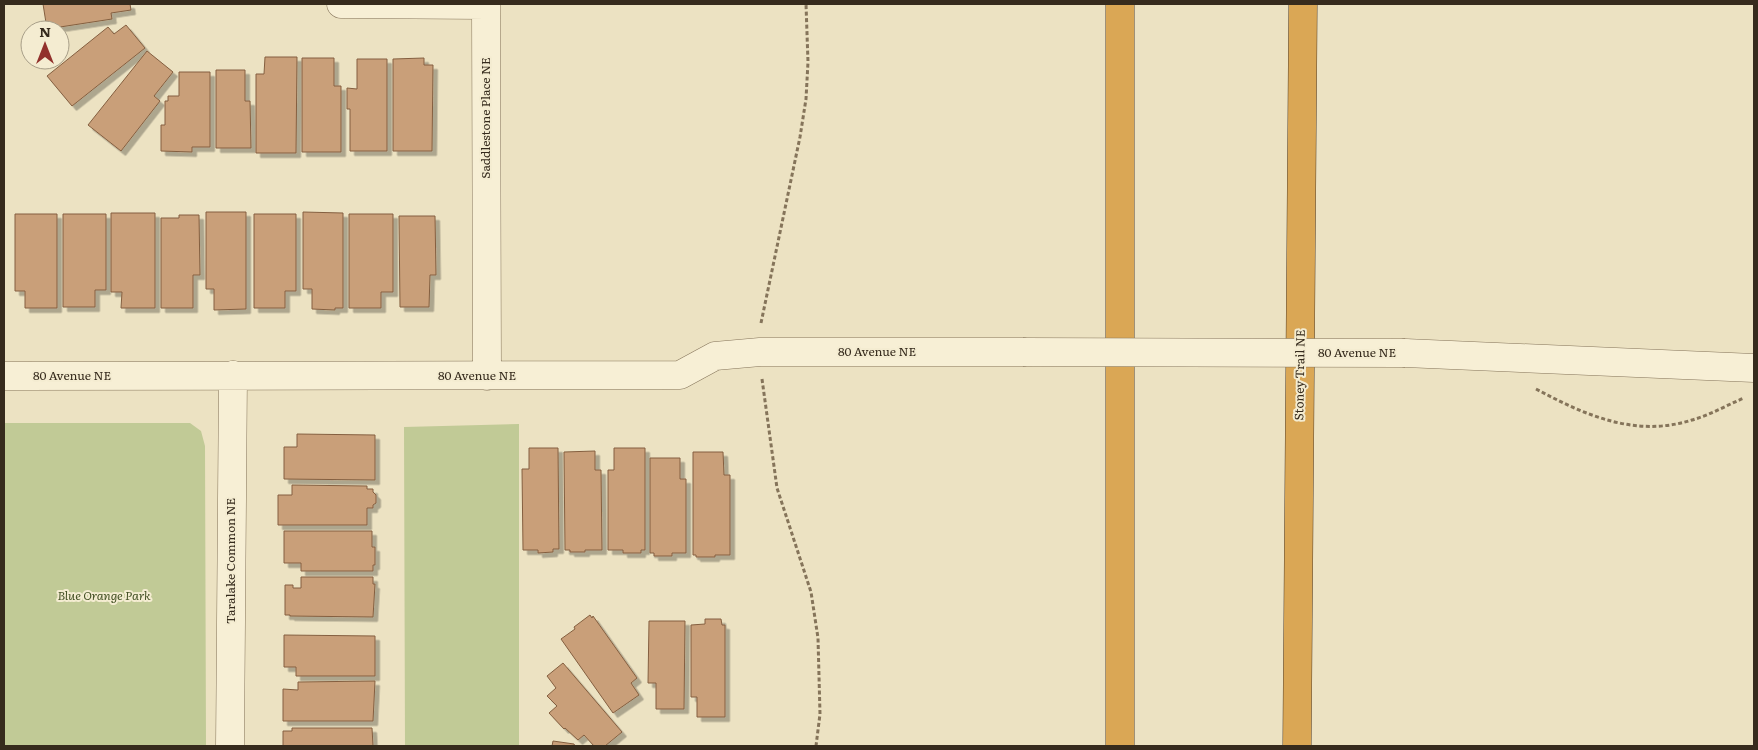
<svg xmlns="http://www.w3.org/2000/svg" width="1758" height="750" viewBox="0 0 1758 750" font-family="Literata,serif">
<defs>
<filter id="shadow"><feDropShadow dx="4.5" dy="4.5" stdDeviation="0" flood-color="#0004"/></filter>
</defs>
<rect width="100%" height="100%" fill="#ece2c2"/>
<path fill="#c1ca96" d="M 4,423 L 190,423 L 201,431 L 205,446 L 206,746 L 4,746 Z
M 519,424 L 519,746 L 405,746 L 404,427 Z"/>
<path fill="#c99f79" stroke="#845f40" filter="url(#shadow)" d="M 43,4 L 130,4 L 131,10 L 111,13 L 112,19 L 47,29 Z
M 126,25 L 145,48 L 72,106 L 47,76 L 108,27 L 114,34 Z
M 147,51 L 173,72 L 154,96 L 160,101 L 121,151 L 88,125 Z
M 265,57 L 297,57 L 296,153 L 256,153 L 256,74 L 264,74 Z
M 302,58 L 334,58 L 334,86 L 341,86 L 341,152 L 302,152 Z
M 424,58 L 424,65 L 433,65 L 432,151 L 393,151 L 393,59 Z
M 357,59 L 387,59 L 387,151 L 350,151 L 350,109 L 347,109 L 347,88 L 357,89 Z
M 216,70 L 245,70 L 245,101 L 250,101 L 251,148 L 216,148 Z
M 179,72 L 210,72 L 210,147 L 192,147 L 192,152 L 161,151 L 161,125 L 165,125 L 165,101 L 168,101 L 168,96 L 179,96 Z
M 206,212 L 246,212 L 246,309 L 214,310 L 214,289 L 206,289 Z
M 303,212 L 343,213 L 343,308 L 335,308 L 335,310 L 312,309 L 312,289 L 303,289 Z
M 111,213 L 155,213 L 155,308 L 121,308 L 122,292 L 111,292 Z
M 15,214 L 57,214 L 57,308 L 25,308 L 25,291 L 15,291 Z
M 63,214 L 106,214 L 106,290 L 95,290 L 95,307 L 63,307 Z
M 254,214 L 296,214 L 296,291 L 285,291 L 285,308 L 254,308 Z
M 349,214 L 393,214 L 393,292 L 381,292 L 381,308 L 349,308 Z
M 179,215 L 199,215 L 200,275 L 193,275 L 193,308 L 161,308 L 161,218 L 179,218 Z
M 399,216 L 435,216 L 436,275 L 430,275 L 429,307 L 400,307 Z
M 297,434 L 375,435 L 375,480 L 284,479 L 284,447 L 297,447 Z
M 529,448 L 558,448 L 559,549 L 553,549 L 553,552 L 538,553 L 538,550 L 523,550 L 522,469 L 529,469 Z
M 614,448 L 645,448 L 645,550 L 641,550 L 641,553 L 623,553 L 623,550 L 608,550 L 608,470 L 614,470 Z
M 595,451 L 595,470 L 601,470 L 602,550 L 585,550 L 585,552 L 570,552 L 570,550 L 565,550 L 564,452 Z
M 693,452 L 723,452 L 724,475 L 730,475 L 730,555 L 715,555 L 715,557 L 696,557 L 696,555 L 693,555 Z
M 650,458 L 680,458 L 680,479 L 686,479 L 686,553 L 672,553 L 672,556 L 654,556 L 654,553 L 650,553 Z
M 292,485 L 367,486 L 367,489 L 373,489 L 373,492 L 376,495 L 376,503 L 373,505 L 373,508 L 367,508 L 367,525 L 278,525 L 278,495 L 292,495 Z
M 284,531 L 372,531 L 372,547 L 375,547 L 375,565 L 373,565 L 373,571 L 301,571 L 301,563 L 284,563 Z
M 301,577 L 373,577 L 373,584 L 375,584 L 373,617 L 290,616 L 290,615 L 285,615 L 285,585 L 293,585 L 293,588 L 301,588 Z
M 590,615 L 592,618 L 593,616 L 637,678 L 631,683 L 639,695 L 613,713 L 561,639 L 575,629 L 574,627 Z
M 705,619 L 721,619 L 722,625 L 725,625 L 725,717 L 697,717 L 697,697 L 691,697 L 691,625 L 705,624 Z
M 649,621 L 685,621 L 684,709 L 656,709 L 656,683 L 648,683 Z
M 284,635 L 375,636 L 375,676 L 296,676 L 296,667 L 284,667 Z
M 563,663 L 622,732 L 605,746 L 594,746 L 584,735 L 578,740 L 565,728 L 564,729 L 549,713 L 557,706 L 547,696 L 556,688 L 547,676 Z
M 375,681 L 373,721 L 283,721 L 283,689 L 298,690 L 298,682 Z
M 292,728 L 372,728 L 373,746 L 283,746 L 283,731 L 292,731 Z
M 553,741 L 574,744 L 575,746 L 552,746 Z"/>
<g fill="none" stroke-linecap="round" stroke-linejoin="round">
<defs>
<path id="minor" d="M 341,4 L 486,5 L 487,376
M 1405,353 L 1754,368
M 4,376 L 680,375 L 715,356 L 760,352 L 1023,352
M 230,746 L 233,375"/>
<path id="highway" d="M 1120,4 L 1120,746
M 1297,746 L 1303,4"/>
</defs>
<use href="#minor" stroke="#85745a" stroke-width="29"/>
<use href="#highway" stroke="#53412e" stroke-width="29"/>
<path stroke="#85745a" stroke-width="3" stroke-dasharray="4 2.5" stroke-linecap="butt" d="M 761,323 L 800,137 L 806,99 L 808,62 L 806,4
M 762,379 L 777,488 L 811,592 L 818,638 L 820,714 L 816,746
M 1536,389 C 1585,415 1635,438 1692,420 C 1710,415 1727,405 1744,398"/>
<use href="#minor" stroke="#f7efd5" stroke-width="28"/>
<use href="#highway" stroke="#daa755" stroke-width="28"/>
<defs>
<path id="minor-bridge" d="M 1023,352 L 1405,353"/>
</defs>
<use href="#minor-bridge" stroke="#85745a" stroke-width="29" stroke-linecap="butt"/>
<use href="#minor-bridge" stroke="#f7efd5" stroke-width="28"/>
</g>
<g text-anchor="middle" stroke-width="4" stroke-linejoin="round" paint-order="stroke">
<g font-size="12" fill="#362b1d" stroke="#f4ecd1">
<text transform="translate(486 118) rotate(-90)" y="4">Saddlestone Place NE</text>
<text x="877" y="356">80 Avenue NE</text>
<text x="1357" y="357">80 Avenue NE</text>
<text transform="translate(1300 375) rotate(-89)" y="4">Stoney Trail NE</text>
<text x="72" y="380">80 Avenue NE</text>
<text x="477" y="380">80 Avenue NE</text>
<text transform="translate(231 561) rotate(-90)" y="4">Taralake Common NE</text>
</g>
<g font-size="12" font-style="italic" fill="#445125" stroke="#f4ecd1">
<text x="104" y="600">Blue Orange Park</text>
</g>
</g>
<rect width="1758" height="750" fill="none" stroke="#362b1d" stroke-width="10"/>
<g transform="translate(45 45)"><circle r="24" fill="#f4ecd1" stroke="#a89f89"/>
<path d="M0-4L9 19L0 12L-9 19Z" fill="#92312c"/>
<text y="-8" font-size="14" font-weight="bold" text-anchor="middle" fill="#362b1d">N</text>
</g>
</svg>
